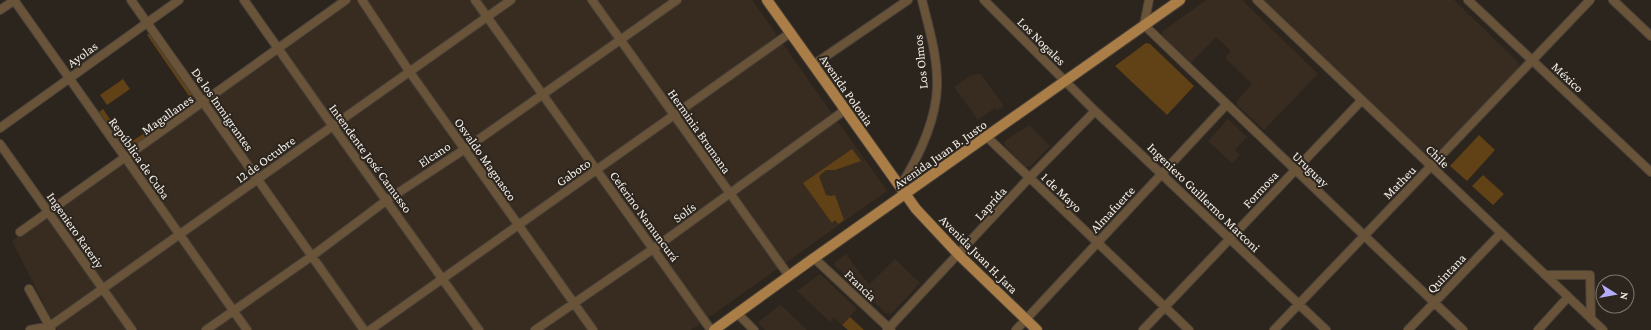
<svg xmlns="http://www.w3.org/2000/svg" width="1651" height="330" viewBox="0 0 1651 330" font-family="'Crimson Pro',serif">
<rect width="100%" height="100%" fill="#2c251e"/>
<path fill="#382c20" d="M 351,0 L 752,0 L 887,191 L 691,330 L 57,330 L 12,241 Z
M 1206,0 L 1242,0 L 1318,74 L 1264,130 L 1237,105 L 1237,101 L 1252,84 L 1225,58 L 1231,51 L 1216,37 L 1191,63 L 1162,35 L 1163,31 Z
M 1264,0 L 1454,0 L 1518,62 L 1520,67 L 1433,156 L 1428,157 Z
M 976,74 L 981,74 L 1004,106 L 997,111 L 995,108 L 978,120 L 954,87 L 970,76 Z
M 1228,119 L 1247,137 L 1235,150 L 1240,155 L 1232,163 L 1208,141 Z
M 1029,125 L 1050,146 L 1031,166 L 1026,167 L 1005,146 L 1005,141 Z
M 846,254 L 869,285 L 895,259 L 920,283 L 891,314 L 886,313 L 835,266 L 835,262 Z
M 820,274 L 857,309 L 842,325 L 834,317 L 830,322 L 797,291 Z
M 780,305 L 782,306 L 807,330 L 765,330 L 758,323 L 758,322 Z"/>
<path fill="#614116" d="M 150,33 L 195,96 L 191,99 L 147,35 Z
M 1146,43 L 1150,44 L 1194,86 L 1167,115 L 1115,66 Z
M 123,79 L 130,89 L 107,105 L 100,95 Z
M 191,101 L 193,105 L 173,119 L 169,116 Z
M 103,109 L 126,143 L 123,146 L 99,112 Z
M 149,130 L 149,135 L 131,148 L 128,144 Z
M 1479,135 L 1495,150 L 1467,181 L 1450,166 Z
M 852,149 L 861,161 L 835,170 L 826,170 L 819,176 L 826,195 L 831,196 L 835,195 L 844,220 L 838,224 L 835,220 L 832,223 L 803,183 Z
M 1483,175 L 1504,194 L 1493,205 L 1472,186 Z
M 850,317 L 864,330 L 848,330 L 842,325 Z"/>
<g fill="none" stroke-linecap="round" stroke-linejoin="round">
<defs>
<path id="minor" d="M 14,0 L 247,330
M 131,0 L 364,330
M 244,0 L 332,125 L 479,330
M 362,0 L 409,71 L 593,330
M 475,0 L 711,330
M 592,0 L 789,276
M 984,0 L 1095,111 L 1326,330
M 1149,0 L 1144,25 L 1463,330
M 1257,0 L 1603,330
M 1468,0 L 1651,172
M 1613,0 L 1651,36
M 0,10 L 15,0
M 813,65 L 908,0
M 0,128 L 179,0
M 987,137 L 1189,330
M 0,144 L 132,330
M 900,187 C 918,158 936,122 937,87 C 938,58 929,28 922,0
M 20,232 L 346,0
M 814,258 L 891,330
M 1545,275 L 1590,275 L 1591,319
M 29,289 L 51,329
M 737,313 L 754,330
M 30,330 L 50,326 L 511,0
M 206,330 L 312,256 L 387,200 L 465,149 L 677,0
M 370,330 L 790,33
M 535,330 L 653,249 L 845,110
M 887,330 L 1029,178 L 1095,111
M 1016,330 L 1226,105
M 1143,330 L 1362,100
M 1274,330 L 1590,0
M 1408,330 L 1501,233
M 1538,330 L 1568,297"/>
<path id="major" d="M 767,0 L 916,209 L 959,255 L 1037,330
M 714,330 L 814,258 L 1180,0"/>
</defs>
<use href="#minor" stroke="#48413a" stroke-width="10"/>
<use href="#major" stroke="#48413a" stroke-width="12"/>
<use href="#minor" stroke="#695339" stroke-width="8"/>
<use href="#major" stroke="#ac7e47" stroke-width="10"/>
</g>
<g text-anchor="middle" stroke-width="4" stroke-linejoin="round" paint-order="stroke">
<g font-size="13" fill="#f2eee8" stroke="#2c251e">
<text transform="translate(1042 41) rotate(45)" y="5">Los Nogales</text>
<text transform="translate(82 54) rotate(-36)" y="5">Ayolas</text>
<text transform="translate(920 62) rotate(-96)" y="5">Los Olmos</text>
<text transform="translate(1568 77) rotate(43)" y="5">México</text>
<text transform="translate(847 90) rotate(55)" y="5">Avenida Polonia</text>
<text transform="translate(223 109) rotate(55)" y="5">De los Inmigrantes</text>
<text transform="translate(167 114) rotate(-35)" y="5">Magallanes</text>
<text transform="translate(700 131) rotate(55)" y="5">Herminia Brumana</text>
<text transform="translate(434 154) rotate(-33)" y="5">Elcano</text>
<text transform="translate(940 154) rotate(-35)" y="5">Avenida Juan B. Justo</text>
<text transform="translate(1438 156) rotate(44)" y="5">Chile</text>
<text transform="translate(140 158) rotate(55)" y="5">República de Cuba</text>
<text transform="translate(371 158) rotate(54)" y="5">Intendente José Camusso</text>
<text transform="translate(265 159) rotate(-36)" y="5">12 de Octubre</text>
<text transform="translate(486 159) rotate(55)" y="5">Osvaldo Magnasco</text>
<text transform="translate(1311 169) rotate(44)" y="5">Uruguay</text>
<text transform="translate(573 172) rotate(-35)" y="5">Gaboto</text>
<text transform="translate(1399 182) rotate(-46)" y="5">Matheu</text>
<text transform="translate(1260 189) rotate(-47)" y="5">Formosa</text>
<text transform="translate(1062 192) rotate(44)" y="5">1 de Mayo</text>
<text transform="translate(1204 197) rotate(44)" y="5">Ingeniero Guillermo Marconi</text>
<text transform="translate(990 203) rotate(-48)" y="5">Laprida</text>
<text transform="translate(1112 209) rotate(-47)" y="5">Almafuerte</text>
<text transform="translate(684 212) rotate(-36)" y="5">Solís</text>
<text transform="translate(645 216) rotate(54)" y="5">Ceferino Namuncurá</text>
<text transform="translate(76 230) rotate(55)" y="5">Ingeniero Rateriy</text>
<text transform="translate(979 254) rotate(45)" y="5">Avenida Juan H. Jara</text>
<text transform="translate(1446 273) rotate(-46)" y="5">Quintana</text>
<text transform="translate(861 285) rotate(44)" y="5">Francia</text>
</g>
</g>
<g transform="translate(1615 294) rotate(101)"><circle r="19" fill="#2c251e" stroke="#7b756f"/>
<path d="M0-3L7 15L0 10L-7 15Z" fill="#b3adf9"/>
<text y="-6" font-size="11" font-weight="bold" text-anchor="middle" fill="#f2eee8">N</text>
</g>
</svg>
